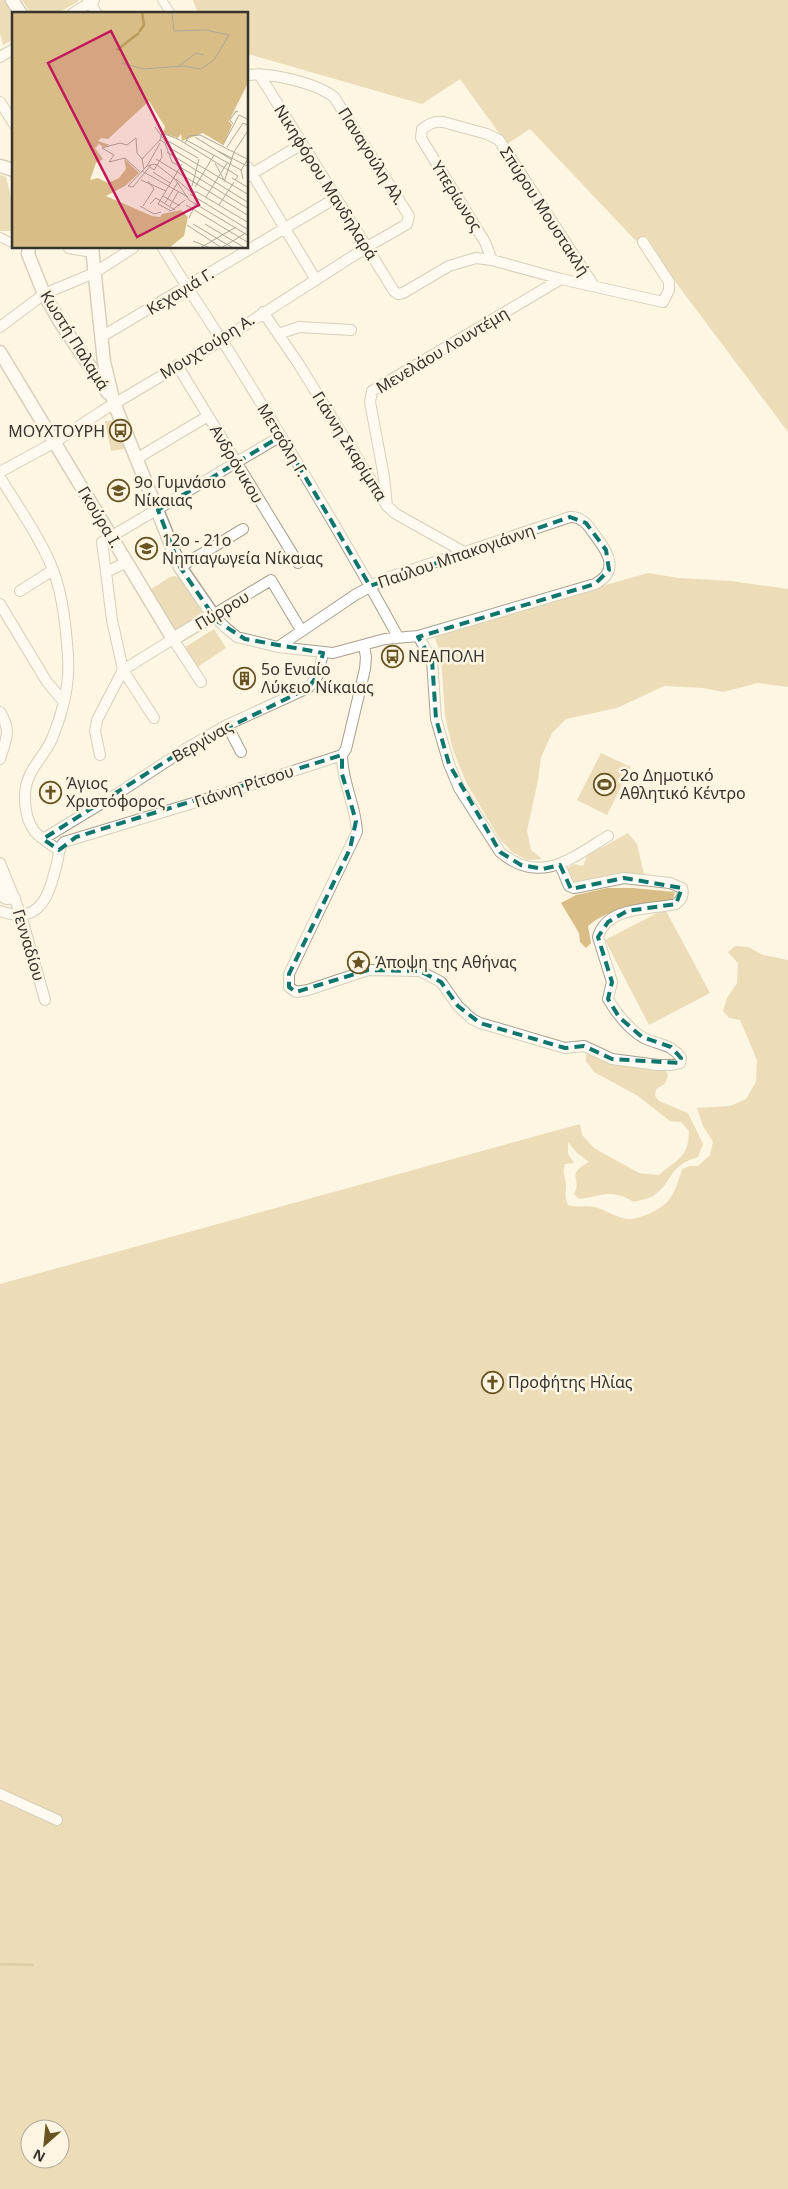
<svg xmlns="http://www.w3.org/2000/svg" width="788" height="2189" viewBox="0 0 788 2189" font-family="'Noto Sans',sans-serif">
<rect width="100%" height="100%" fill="#fdf5e2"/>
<path fill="#d8be86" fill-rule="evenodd" d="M 0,0 L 5,0 L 14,14 L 14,39 L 3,45 L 0,33 Z
M 22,0 L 78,0 L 79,1 L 56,14 L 31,14 Z
M 193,0 L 788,0 L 788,432 L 677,284 L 647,237 L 637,242 L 530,129 L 507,144 L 460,79 L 422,104 L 248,54 L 248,14 L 198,14 Z
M 0,175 L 6,177 L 14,209 L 14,231 L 0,231 Z
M 105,421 L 114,421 L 125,449 L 111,451 Z
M 648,573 L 679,578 L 731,581 L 788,589 L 788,687 L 758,683 L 723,692 L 703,688 L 664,686 L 617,708 L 566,719 L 552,733 L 541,757 L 538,780 L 527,831 L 531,850 L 542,859 L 527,860 L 512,852 L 499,838 L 466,782 L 453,750 L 445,716 L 441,656 L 435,638 L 438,633 Z
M 175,576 L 180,578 L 206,619 L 175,635 L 148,591 L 170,577 Z
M 214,629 L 226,648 L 196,668 L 184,648 Z
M 601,753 L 631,767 L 607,815 L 577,800 Z
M 628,833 L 637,844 L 644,874 L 619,876 L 574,886 L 566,869 L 574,864 L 583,866 L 587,856 Z
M 607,888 L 633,888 L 675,892 L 673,899 C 643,907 612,905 588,926 L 591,943 L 586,948 L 580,942 L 579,933 L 561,903 L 576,895 Z
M 665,909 L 710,993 L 649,1025 L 605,940 Z
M 735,946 L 748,947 L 763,955 L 788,960 L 788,2189 L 0,2189 L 0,1284 L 580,1124 L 582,1135 L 594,1148 L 639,1173 L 659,1175 C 678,1158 688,1159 689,1131 L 681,1122 L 670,1121 L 638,1096 L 594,1072 L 586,1061 L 586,1055 L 589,1053 L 663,1065 L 668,1075 L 665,1084 L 656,1089 L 655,1096 L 659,1101 L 688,1113 L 703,1144 L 698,1157 C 667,1166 674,1182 653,1196 C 648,1199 639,1200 634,1202 C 610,1188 603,1196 579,1199 L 574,1194 C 583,1177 564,1176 589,1162 L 577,1153 L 568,1142 L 568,1154 L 574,1163 L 565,1164 C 562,1173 565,1175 566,1184 C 566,1193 564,1196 568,1205 C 577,1208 585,1205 594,1207 C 606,1210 615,1217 627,1219 C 638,1220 661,1210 668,1201 C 675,1193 679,1179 682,1169 L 690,1166 L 698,1166 L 710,1155 L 713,1142 L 703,1126 L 697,1108 L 730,1106 L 746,1099 L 756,1082 L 757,1060 L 740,1020 L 729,1018 L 723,1011 L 727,998 L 737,983 L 738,963 L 728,952 ZM 30,2129 L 60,2129 L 60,2159 L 30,2159 Z"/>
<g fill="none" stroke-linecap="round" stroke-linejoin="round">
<path stroke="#b99b5b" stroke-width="2.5" d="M 0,1964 L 33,1965"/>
<defs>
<path id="pedestrian" d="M 162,0 L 171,14
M 0,237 L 14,244"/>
<path id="minor" d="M 88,0 L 97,14
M 72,14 L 94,0
M 0,57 L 14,49
M 259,74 L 394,291 L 398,294 L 403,293 L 449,266 L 476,258 L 492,260 L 561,279 L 663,302 L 669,290 L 669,282 L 643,242
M 0,102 L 14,124
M 248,167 L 316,280
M 248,176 L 302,144
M 69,248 L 92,252
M 163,248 C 185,285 209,320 232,356 C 289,449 346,541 398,637
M 492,260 L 485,242 L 421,138 L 422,129 C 429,124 434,121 443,122 L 487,134 L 499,140 L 594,286
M 263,312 L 298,363 L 387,506 L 396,514 L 464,552
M 0,327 L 44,294 L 94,273 L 133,248
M 278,334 L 299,327 L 351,330
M 101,337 L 336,198
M 177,365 L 298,563
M 136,459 L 208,416
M 0,472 L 55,442 L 102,411 L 222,340 L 367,247 L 407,224 L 409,216 L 334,97 C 316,83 270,72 248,75
M 0,477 C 18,507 40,537 53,570 C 63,596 66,628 68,656 C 70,684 62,715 51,741 C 45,754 34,764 29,777 C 22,792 24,818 35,832 C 42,839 51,845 59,850
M 387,506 L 384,477 L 370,402 L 372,391 L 561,279
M 127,562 L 106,572 L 112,620 L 123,670 L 154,718
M 180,567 L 243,529
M 106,572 L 102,542 L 281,436
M 20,591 L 53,570
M 0,604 L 47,682 L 63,701
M 418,636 L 432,660 L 436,719 L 449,764 L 459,788 L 500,852 C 540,886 572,858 608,836
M 278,647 L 355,595 L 384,579 L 570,517 C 584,516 590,529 597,538 C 610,555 618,572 595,584 L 418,636 L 385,639 L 333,653 L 278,647 L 237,637 L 226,628 L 213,615 L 271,580 L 301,630
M 0,712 C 12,731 6,739 0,759
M 227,725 L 241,752
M 100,755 L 95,731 L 97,720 L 123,670 L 173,639 L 201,682
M 342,755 C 342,783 356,805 357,832 L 289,974 L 289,987 L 296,992 L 308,990 L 368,970 L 420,971 L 441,982 L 458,1006 L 472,1019 L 480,1023 L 565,1048 L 584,1046 L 612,1059 L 658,1065 L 672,1065 L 680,1063 L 681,1058 C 672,1044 658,1045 644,1038 C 628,1029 617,1014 608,999 L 612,982 L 598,937 C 607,905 652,910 676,904 C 682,899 684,895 682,888 L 670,883 L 624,878 L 574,888 L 569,886 L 560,865
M 43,839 L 117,794 L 187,748 L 227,725 L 308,688 L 318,675 L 323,653
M 0,863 L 21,915 L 45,1000
M 0,879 L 4,898 L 7,899 L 15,898
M 0,911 C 41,926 49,895 57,863 C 59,856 58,848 64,842 L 223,794 L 342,755 L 346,749 L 365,669 L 366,657 L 364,646
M 0,1794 L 57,1820"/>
<path id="tertiary" d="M 12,0 L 21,14
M 0,166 L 14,170
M 29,248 L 28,254 L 44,294 L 60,322 L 108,393
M 0,352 L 173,639 L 213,615 L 180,567 L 114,403 L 104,362 L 92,248"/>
</defs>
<use href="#pedestrian" stroke="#a8a08e" stroke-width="10"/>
<use href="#minor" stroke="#a8a08e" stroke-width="12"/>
<use href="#tertiary" stroke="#a8a08e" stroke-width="15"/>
<use href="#pedestrian" stroke="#fff" stroke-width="8"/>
<use href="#minor" stroke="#fff" stroke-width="10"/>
<use href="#tertiary" stroke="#fff" stroke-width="12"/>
</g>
<path d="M0 0H788V2189H0ZM 281,436 L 370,586 L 570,517 L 586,523 L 606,550 L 609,570 L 595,584 L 418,637 L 432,660 L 436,719 L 449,764 L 500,852 L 521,865 L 543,869 L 560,865 L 571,889 L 624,878 L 682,888 L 676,904 L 627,911 L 608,922 L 598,937 L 612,982 L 608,999 L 619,1017 L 642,1037 L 671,1047 L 681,1058 L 680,1063 L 612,1059 L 584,1046 L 565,1048 L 480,1023 L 458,1006 L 441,982 L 420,971 L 368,970 L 296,992 L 289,987 L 289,974 L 350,849 L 356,821 L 342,774 L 342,755 L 76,837 L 59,850 L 43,839 L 187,748 L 308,688 L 318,675 L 323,653 L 245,639 L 217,621 L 180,567 L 158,510 Z" fill="#fdf5e2" fill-opacity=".55" fill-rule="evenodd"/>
<path fill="none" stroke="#0f766e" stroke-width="4" stroke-dasharray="10 6" stroke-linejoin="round" d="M 281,436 L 370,586 L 570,517 L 586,523 L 606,550 L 609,570 L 595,584 L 418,637 L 432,660 L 436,719 L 449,764 L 500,852 L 521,865 L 543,869 L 560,865 L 571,889 L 624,878 L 682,888 L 676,904 L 627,911 L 608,922 L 598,937 L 612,982 L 608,999 L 619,1017 L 642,1037 L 671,1047 L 681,1058 L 680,1063 L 612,1059 L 584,1046 L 565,1048 L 480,1023 L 458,1006 L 441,982 L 420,971 L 368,970 L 296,992 L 289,987 L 289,974 L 350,849 L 356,821 L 342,774 L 342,755 L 76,837 L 59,850 L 43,839 L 187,748 L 308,688 L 318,675 L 323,653 L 245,639 L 217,621 L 180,567 L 158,510 Z"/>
<defs>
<symbol id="bus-ring" viewBox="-11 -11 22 22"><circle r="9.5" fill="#fdf5e2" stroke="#685322" stroke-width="1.5"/><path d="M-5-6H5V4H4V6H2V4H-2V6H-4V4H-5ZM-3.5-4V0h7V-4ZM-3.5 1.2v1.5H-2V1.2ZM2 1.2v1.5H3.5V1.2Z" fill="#685322"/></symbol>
<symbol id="school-ring" viewBox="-11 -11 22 22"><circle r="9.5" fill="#fdf5e2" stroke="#685322" stroke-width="1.5"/><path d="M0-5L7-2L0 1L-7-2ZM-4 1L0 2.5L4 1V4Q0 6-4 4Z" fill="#685322"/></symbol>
<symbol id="building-ring" viewBox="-11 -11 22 22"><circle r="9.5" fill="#fdf5e2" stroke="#685322" stroke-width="1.5"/><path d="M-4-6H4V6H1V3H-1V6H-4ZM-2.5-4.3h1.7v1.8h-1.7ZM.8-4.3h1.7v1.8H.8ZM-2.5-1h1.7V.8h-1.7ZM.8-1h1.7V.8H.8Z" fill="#685322"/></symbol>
<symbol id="stadium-ring" viewBox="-11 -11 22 22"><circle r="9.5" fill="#fdf5e2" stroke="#685322" stroke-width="1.5"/><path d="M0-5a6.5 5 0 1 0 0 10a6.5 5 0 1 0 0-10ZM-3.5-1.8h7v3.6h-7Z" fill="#685322"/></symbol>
<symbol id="church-ring" viewBox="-11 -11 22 22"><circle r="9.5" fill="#fdf5e2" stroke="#685322" stroke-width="1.5"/><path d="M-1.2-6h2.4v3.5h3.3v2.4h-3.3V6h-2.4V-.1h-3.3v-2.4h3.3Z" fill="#685322"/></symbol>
<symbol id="sight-ring" viewBox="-11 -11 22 22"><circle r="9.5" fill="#fdf5e2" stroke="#685322" stroke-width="1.5"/><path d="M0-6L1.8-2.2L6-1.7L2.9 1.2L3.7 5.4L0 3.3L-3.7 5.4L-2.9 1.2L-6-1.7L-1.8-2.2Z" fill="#685322"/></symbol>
</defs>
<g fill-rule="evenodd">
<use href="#bus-ring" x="108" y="418" width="25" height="25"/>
<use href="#school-ring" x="106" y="478" width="25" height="25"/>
<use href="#school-ring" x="134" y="536" width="25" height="25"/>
<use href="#bus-ring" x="380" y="644" width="25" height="25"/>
<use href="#building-ring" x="232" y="666" width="25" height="25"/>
<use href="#stadium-ring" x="592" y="772" width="25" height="25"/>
<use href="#church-ring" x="38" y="780" width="25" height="25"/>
<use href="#sight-ring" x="346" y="950" width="25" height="25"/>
<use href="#church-ring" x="480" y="1370" width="25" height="25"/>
</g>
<g text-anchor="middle" stroke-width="5" stroke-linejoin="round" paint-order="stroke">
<g font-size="16" fill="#37342d" stroke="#fdf5e2">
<text transform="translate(372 156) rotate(58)" y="6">Παναγούλη Αλ.</text>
<text transform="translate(326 182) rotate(58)" y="6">Νικηφόρου Μανδηλαρά</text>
<text transform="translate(457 196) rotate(58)" y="6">Υπερίωνος</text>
<text transform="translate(545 211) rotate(57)" y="6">Σπύρου Μουστακλή</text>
<text transform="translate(180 291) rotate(-31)" y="6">Κεχαγιά Γ.</text>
<text transform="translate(75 340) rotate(58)" y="6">Κωστή Παλαμά</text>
<text transform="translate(207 346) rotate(-32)" y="6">Μουχτούρη Α.</text>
<text transform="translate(442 350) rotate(-31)" y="6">Μενελάου Λουντέμη</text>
<text transform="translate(283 440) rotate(59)" y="6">Μετσόλη Γ.</text>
<text transform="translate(350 446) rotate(58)" y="6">Γιάννη Σκαρίμπα</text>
<text transform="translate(237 464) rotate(59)" y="6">Ανδρόνικου</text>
<text transform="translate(100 517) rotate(59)" y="6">Γκούρα Ι.</text>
<text transform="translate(456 556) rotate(-19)" y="6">Παύλου Μπακογιάννη</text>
<text transform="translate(222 610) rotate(-31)" y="6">Πύρρου</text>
<text transform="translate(202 741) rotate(-30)" y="6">Βεργίνας</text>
<text transform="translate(244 786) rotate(-18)" y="6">Γιάννη Ρίτσου</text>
<text transform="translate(29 945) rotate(73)" y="6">Γενναδίου</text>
</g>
<g font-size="16" fill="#37342d" stroke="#fdf5e2" text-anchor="start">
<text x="105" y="437" text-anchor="end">ΜΟΥΧΤΟΥΡΗ</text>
<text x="134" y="488">9ο Γυμνάσιο<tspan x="134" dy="18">Νίκαιας</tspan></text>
<text x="162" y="546">12ο - 21ο<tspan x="162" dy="18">Νηπιαγωγεία Νίκαιας</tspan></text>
<text x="408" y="662">ΝΕΑΠΟΛΗ</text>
<text x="261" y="675">5ο Ενιαίο<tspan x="261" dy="18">Λύκειο Νίκαιας</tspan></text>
<text x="620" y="781">2o Δημοτικό<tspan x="620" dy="18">Αθλητικό Κέντρο</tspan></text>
<text x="66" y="789">Άγιος<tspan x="66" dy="18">Χριστόφορος</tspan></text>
<text x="375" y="968">Άποψη της Αθήνας</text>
<text x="508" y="1388">Προφήτης Ηλίας</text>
</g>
</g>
<g transform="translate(12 12)">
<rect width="236" height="236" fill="#fdf5e2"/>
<path d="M 0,0 L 236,0 L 236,71 L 217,109 L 220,113 L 211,133 L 191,121 L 170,129 L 169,122 L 166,126 L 151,121 L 153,115 L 137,89 L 96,127 L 89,126 L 86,129 L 98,133 L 91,135 L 87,132 L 83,136 L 91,147 L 84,151 L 78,168 L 86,166 L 96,171 L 107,166 L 114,157 L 112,146 L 127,161 L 113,174 L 94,184 L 140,204 L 148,205 L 150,202 L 169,198 L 176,205 L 172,224 L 157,236 L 0,236 Z" fill="#d8be86"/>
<path fill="none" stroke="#b99b5b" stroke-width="2.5" d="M 127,20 L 132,13 L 130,0M 105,38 L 127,21"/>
<path fill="none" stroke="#aea89a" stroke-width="1" d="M 109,51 L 132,57 L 171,54 L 189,57 L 202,48 L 217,23 L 194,18 L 162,19 L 160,0M 167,54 L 184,41 L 192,43M 221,112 L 218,108 L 224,99 L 226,100M 143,115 L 158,136 L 237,183M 183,125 L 220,148M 148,128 L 153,131 L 160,150 L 237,197M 148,128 L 150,121 L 166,127 L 226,164 L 223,168M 174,128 L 229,158M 156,129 L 186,146M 173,131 L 177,124 L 188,123 L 237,148M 211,133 L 227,103 L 237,108M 215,135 L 231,111 L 237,114M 206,139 L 237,155M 155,140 L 237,191M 144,147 L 237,204M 203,151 L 212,168M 170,152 L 146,192 L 159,199 L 173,188M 139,153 L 121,175 L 116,174 L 134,155 L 135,154 L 139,153 L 142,152 L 145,153 L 163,167 L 177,188 L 237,224M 135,154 L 148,131M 138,155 L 142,158 L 150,145 L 149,137M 132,157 L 130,147 L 148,128M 130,159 L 176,185M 128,160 L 113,146 L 97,150 L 102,143 L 90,136 L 108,131 L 115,133 L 124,126 L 125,141 L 130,147M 141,160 L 158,171M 220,166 L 237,176M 164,167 L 179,180 L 185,180 L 237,211M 231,167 L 229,158 L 236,147M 129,168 L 154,179M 212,170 L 222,140 L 237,117M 180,174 L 187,147M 183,175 L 202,143M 178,182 L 237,218M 151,184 L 168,194M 194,185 L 215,151M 153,191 L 166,170M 138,192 L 144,186 L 163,198M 174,193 L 237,231M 207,193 L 222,170M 128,194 L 142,202 L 149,200M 131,194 L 142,177 L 136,169M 158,194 L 166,180M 177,206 L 184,191M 181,212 L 221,236M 193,212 L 233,236M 175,213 L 210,236M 181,229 L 198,236M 188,236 L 224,215M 209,236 L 234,221"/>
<path fill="#c2185b" fill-opacity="0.15" stroke="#c2185b" stroke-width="2.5" d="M 99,19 L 187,193 L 125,225 L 36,51 Z"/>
<rect width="236" height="236" fill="none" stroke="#37342d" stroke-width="2.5"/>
</g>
<g transform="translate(45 2144) rotate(207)"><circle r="24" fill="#fdf5e2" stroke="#aea89a"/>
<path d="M0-4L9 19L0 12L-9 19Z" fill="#685322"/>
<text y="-8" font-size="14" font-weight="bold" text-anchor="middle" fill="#37342d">N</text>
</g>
</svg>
